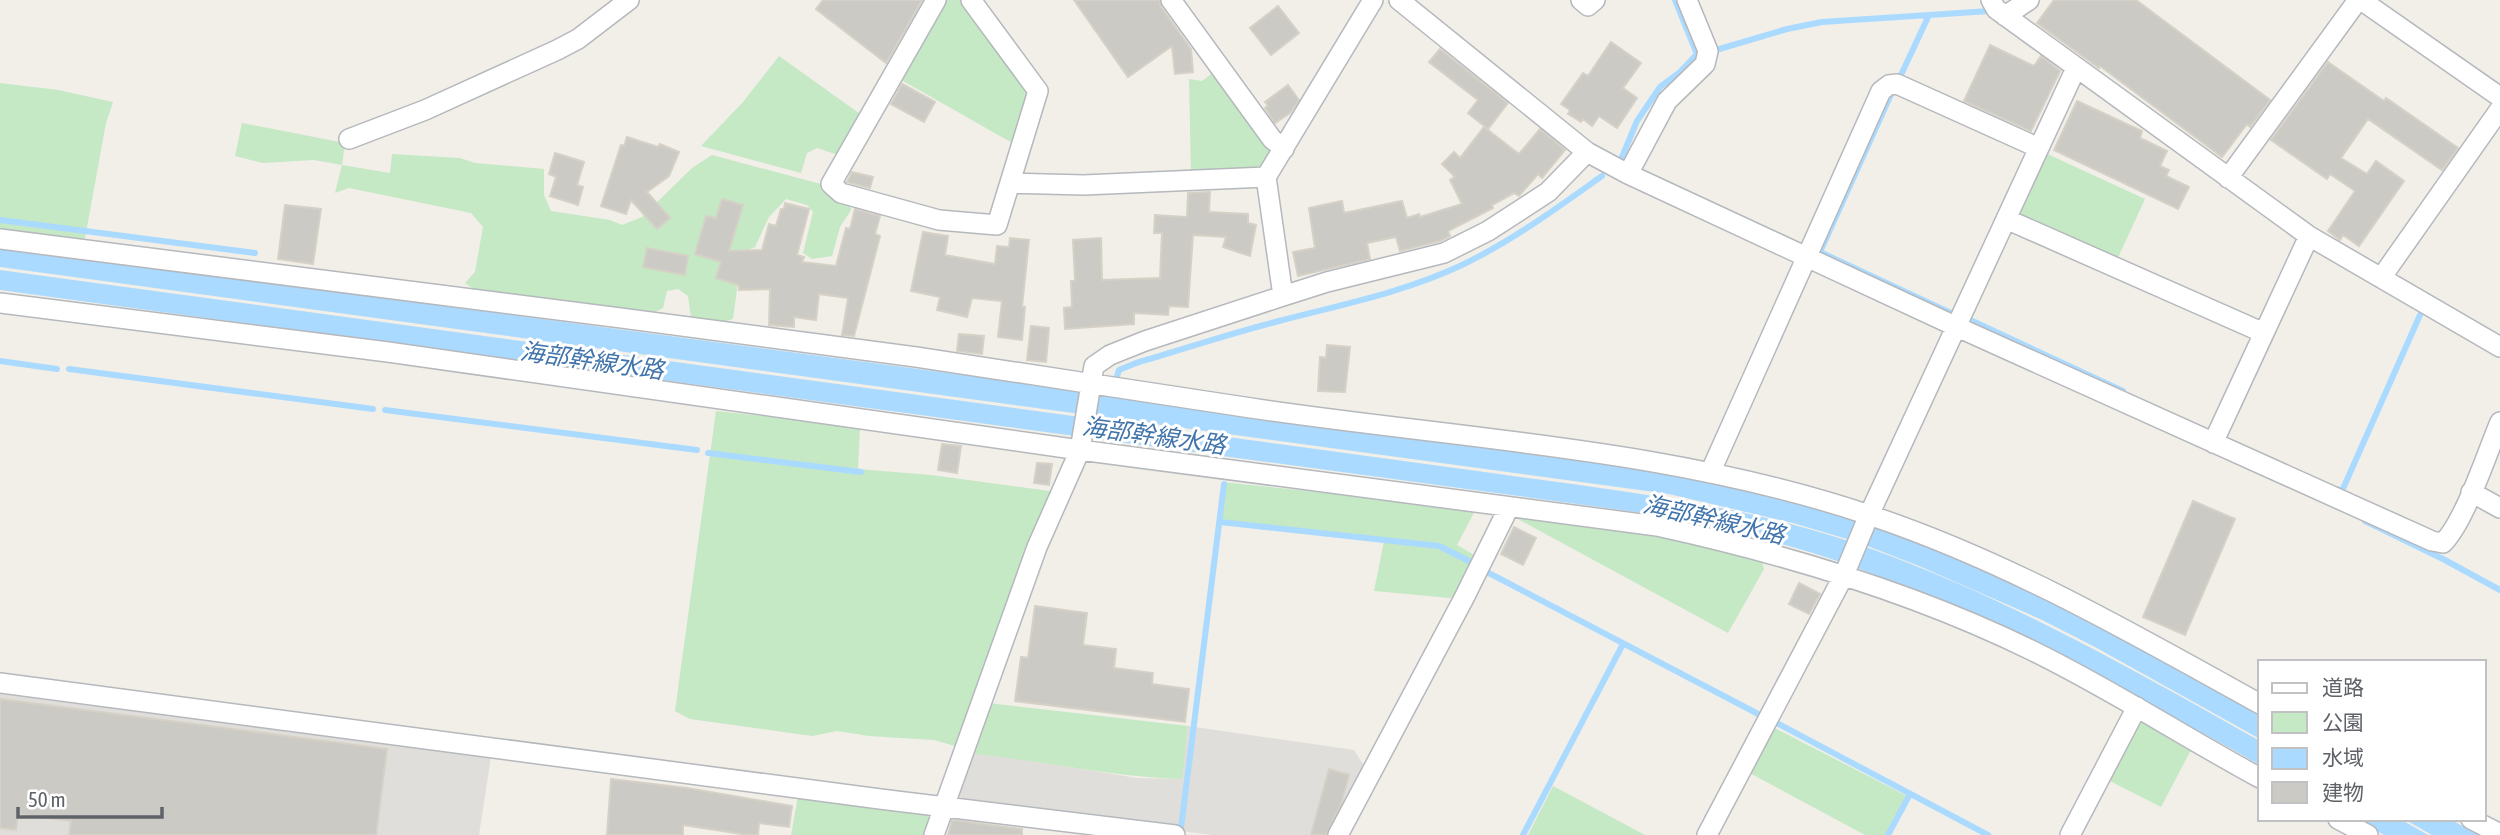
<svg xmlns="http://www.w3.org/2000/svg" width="2500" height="835" viewBox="0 0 2500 835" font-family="'Asap Condensed','Noto Sans JP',sans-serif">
<rect width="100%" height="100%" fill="#f1efe8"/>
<path fill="#e0deda" d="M 0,694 L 491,757 L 479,835 L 0,835 Z
M 1188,726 L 1354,750 L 1368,772 L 1336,835 L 1213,835 L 962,804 L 957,796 L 971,754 L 1007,757 L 1137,778 L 1181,779 Z"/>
<path fill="#c5e8c5" d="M 942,0 L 965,0 L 1030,88 L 1014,144 L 898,78 Z
M 779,56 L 863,116 L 849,150 L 835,154 L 817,148 L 807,153 L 801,173 L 701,146 L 743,102 Z
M 1214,72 L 1269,148 L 1270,160 L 1261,172 L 1191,174 L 1189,79 L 1202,81 Z
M 0,83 L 58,90 L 113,102 L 106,123 L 85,238 L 74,242 L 0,232 Z
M 242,123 L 345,143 L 342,165 L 390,173 L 392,154 L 460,158 L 475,163 L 544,169 L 544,195 L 551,211 L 610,220 L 622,225 L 642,217 L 692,168 L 712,155 L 828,186 L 850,201 L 851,210 L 840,227 L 832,256 L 812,259 L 803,253 L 813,212 L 807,205 L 786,199 L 769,217 L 755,247 L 742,252 L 733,319 L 719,323 L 691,318 L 688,296 L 678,289 L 667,291 L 663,308 L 655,312 L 503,297 L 478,292 L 465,283 L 475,272 L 483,227 L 471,213 L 349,188 L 335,193 L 342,165 L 314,160 L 263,163 L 235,156 Z
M 2043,152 L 2145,199 L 2116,262 L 2019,220 L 2016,208 Z
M 716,411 L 860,427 L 858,469 L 931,475 L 1057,492 L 971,713 L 955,746 L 934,740 L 869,736 L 837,731 L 812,736 L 690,719 L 675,711 Z
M 1222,482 L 1476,509 L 1457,545 L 1483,560 L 1461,595 L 1450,598 L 1374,591 L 1384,541 L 1218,524 Z
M 1516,518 L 1568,521 L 1667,537 L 1762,562 L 1764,569 L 1728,633 Z
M 988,703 L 1188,726 L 1182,779 C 1110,777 1042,760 971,754 Z
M 2138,719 L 2192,748 L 2161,807 L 2106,779 Z
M 1767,724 L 1907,796 L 1886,835 L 1865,835 L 1744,770 Z
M 1553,786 L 1645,835 L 1528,835 Z
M 798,796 L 934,814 L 927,835 L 791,835 Z"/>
<path fill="#aadaff" d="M 0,247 L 1333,424 L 1669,472 L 1821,506 L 1931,545 L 2104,626 L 2260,716 L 2260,739 L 2095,647 L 2040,619 L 1919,566 L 1857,542 L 1793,523 L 1669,494 L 0,267 Z
M 0,270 L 1499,474 C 1620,491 1741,504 1857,544 C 1999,593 2130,668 2260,741 L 2260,765 C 2127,690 1993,617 1849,565 C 1782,541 1712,526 1643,513 L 0,290 Z
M 2356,819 L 2400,819 L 2428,835 L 2384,835 Z
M 2404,819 L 2449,819 L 2480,835 L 2432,835 Z"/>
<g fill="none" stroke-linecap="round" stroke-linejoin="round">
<path stroke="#aadaff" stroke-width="6" d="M 1716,50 L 1787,29 L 1822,22 L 1990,11
M 1900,77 L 1929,15
M 1893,90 L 1820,252 L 1953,314
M 1622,157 L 1637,121 L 1660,87 L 1679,73 L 1697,54 L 1675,0
M 0,220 L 255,253
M 1966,318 L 2123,391
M 0,361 L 57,369
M 69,369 L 373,409
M 1117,376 L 1119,370 L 1136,363 C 1184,349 1231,333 1279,321 C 1340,305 1405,292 1462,265 C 1512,241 1557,208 1602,176
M 385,410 L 697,450
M 708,453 L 861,472
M 2337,489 L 2342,491 L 2420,315
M 2365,521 L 2443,559 L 2500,590
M 1220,522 L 1439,546 L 1475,564
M 1485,571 L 1762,716
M 1771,720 L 1988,835
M 1181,828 L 1224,484
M 1523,835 L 1623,644
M 1888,835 L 1910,794"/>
</g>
<path fill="#cccac5" stroke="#d6d1c6" stroke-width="2" d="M 823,0 L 922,0 L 886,63 L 816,9 Z
M 1074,0 L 1159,0 L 1161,7 L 1191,49 L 1193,72 L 1175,74 L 1172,46 L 1128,77 Z
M 2054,0 L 2136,0 L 2270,100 L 2250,127 L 2247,124 L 2222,157 L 2100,66 L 2099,68 L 2037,23 Z
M 1278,6 L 1299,33 L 1271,55 L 1250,28 Z
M 1611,42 L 1641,63 L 1623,88 L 1637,98 L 1617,128 L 1599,116 L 1592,126 L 1583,119 L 1581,122 L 1568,114 L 1570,110 L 1561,104 L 1583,73 L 1588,76 Z
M 1990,45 L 2034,66 L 2041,56 L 2060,71 L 2031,131 L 1964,101 Z
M 1440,49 L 1508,103 L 1488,129 L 1468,113 L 1478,100 L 1429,62 Z
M 2328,62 L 2384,101 L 2386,98 L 2458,148 L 2442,170 L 2368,119 L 2341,158 L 2367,174 L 2376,161 L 2404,181 L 2359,246 L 2343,235 L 2340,240 L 2328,231 L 2355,191 L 2330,174 L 2327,179 L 2271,140 Z
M 902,84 L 935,102 L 924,122 L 891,104 Z
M 1288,85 L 1299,100 L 1290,113 L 1275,123 L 1265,108 L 1268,106 L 1265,102 Z
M 2077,101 L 2142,131 L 2140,138 L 2167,151 L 2160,166 L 2169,170 L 2166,176 L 2189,187 L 2178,209 L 2054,150 Z
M 1484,127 L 1519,154 L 1540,129 L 1565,150 L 1542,178 L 1538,174 L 1519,196 L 1514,193 L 1492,205 L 1493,208 L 1448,231 L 1450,236 L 1440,241 L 1400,251 L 1396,237 L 1367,243 L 1370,259 L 1298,276 L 1293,252 L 1315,248 L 1309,208 L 1342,201 L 1344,213 L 1402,201 L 1407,218 L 1419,214 L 1420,217 L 1462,204 L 1450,180 L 1455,177 L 1442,164 L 1454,152 L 1460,158 Z
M 627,137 L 658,147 L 660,144 L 679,152 L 669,176 L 647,192 L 670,218 L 657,229 L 631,200 L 626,214 L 601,206 L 621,145 L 624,146 Z
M 555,153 L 584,162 L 577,185 L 583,187 L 578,205 L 550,196 L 556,177 L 549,174 Z
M 852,172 L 873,177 L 870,188 L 847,182 Z
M 1210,192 L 1209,212 L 1248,214 L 1248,223 L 1256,225 L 1250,256 L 1223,247 L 1226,237 L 1193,235 L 1188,307 L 1169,306 L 1168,315 L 1134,313 L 1134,324 L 1065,329 L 1064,308 L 1072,307 L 1071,281 L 1075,281 L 1073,240 L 1101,238 L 1102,280 L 1160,278 L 1162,233 L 1154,233 L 1155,215 L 1187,217 L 1188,193 Z
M 722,199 L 743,205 L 729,251 L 762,250 L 769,224 L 776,226 L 781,209 L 784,209 L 785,203 L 809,209 L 797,255 L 804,257 L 802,262 L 836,266 L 846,228 L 850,229 L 855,209 L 880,216 L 875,234 L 880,236 L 854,336 L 842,335 L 848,298 L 819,294 L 816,320 L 794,317 L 794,327 L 769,325 L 770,289 L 739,290 L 739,285 L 716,278 L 721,262 L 695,254 L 706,216 L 716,218 Z
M 285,205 L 321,209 L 313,264 L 278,259 Z
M 923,232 L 948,236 L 945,255 L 995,264 L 997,246 L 1009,247 L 1010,238 L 1029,240 L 1022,307 L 1025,307 L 1022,340 L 998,337 L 1002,301 L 972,298 L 967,317 L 937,310 L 940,297 L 911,291 Z
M 647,248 L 688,256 L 685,275 L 643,267 Z
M 1031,326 L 1049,328 L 1046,362 L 1027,360 Z
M 959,334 L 984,336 L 982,354 L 957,351 Z
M 1327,345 L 1350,347 L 1345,392 L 1318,391 L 1320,357 L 1326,358 Z
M 942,444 L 961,446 L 957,473 L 938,470 Z
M 1037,463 L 1052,464 L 1049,485 L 1034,483 Z
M 2193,501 L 2235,519 L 2185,635 L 2143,617 Z
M 1514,527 L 1536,538 L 1523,565 L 1501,554 Z
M 1799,583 L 1820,594 L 1809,614 L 1789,604 Z
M 1035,606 L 1087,613 L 1083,645 L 1116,649 L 1114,668 L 1153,673 L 1152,684 L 1189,689 L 1185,722 L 1015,701 L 1021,657 L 1028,658 Z
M 0,699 L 387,749 L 376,835 L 69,835 L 71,821 L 18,814 L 16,830 L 0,828 Z
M 1329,769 L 1349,775 L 1341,804 L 1326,835 L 1311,835 Z
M 611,779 L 687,788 L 792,806 L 789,827 L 759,823 L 758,835 L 748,835 L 683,825 L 683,835 L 607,835 Z
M 952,820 L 1022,829 L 1022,835 L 948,835 Z"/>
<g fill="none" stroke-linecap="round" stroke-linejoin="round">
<defs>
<path id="minor" d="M 936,0 L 831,184 L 841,193 L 939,220 L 997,225 L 1038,91 L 971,0
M 1171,0 L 1272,139 L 1284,149
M 1399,0 L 1587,152
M 1581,0 L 1588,6 L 1595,0
M 1991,0 L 1996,9 L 2309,236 L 2500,347
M 2361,0 L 2500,97
M 2005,16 L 2029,0
M 349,139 L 425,110 L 557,50 L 578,39 L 629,0
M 1628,174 L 1667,101 L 1705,64 L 1708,51 L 1687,0
M 2228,178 L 2358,0
M 1010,183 L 1084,185 L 1266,177
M 2006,219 L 2264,333
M 0,239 C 305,279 611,315 916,357 C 1028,373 1139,392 1251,408 C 1458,439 1672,448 1872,516 C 2009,562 2134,634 2260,704
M 2381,278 L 2500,109
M 1283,296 L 1266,177 L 1373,0
M 0,303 L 388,352 L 1080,450 L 1657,526 C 1785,554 1915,593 2033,651 C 2111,689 2184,737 2260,778
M 2213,443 L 2309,236
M 1710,473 L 1881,91 L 1889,85 L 1897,84 L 2039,148
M 2471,492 L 2500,508
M 0,683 L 880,799 L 1175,835
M 2338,819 L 2368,835
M 2471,819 L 2500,834
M 934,835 L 1037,547 L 1080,450 L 1094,366 L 1110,355 L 1145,341 L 1283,296 L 1327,282 L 1444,253 L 1488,231 L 1548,192 L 1587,152 L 1628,174 L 1955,326 L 2432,541 L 2443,543 C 2465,521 2487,453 2500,422
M 1338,835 L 1464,598 L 1509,507
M 1707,835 L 1844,575 L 1869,515 L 2076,68
M 2070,835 L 2137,707"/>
</defs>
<use href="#minor" stroke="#b5b8bc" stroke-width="22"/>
<use href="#minor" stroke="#fff" stroke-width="19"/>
</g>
<g text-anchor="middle" stroke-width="6" stroke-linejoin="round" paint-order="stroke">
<g font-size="24" font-style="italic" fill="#4174aa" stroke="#fff">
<text transform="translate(592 361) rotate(8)" y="8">海部幹線水路</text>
<text transform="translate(1154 436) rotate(8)" y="8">海部幹線水路</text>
<text transform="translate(1714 520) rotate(13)" y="8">海部幹線水路</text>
</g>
</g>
<rect x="2258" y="660" width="228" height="161" fill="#ffffff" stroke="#bfc1c3" stroke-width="2"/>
<rect x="2272" y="683" width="35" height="10" fill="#ffffff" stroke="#bfc1c3" stroke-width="2"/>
<text x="2322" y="695" font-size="21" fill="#5f6368">道路</text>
<rect x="2272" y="712" width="35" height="21" fill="#c5e8c5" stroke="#bfc1c3" stroke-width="2"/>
<text x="2322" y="730" font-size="21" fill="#5f6368">公園</text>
<rect x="2272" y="748" width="35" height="21" fill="#aadaff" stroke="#bfc1c3" stroke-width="2"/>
<text x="2322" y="765" font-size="21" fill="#5f6368">水域</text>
<rect x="2272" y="782" width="35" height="21" fill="#cccac5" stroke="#bfc1c3" stroke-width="2"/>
<text x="2322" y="800" font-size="21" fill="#5f6368">建物</text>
<path d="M18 807v10h144v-10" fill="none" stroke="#5f6368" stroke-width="3.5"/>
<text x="28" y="807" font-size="21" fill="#5f6368" stroke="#ffffff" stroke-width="5" paint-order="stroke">50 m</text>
</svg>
